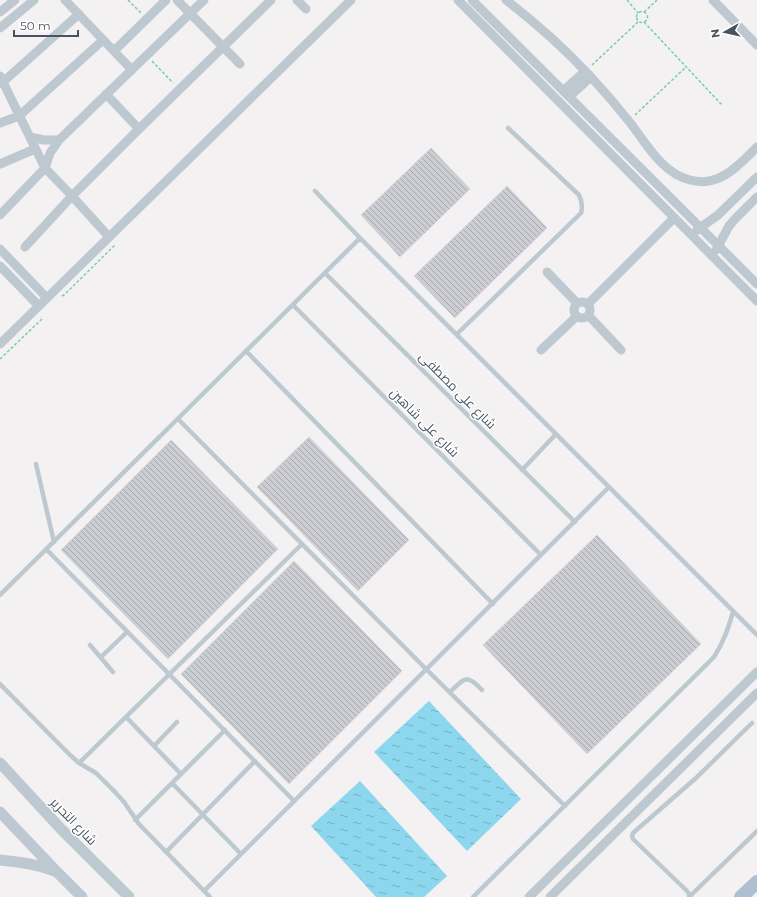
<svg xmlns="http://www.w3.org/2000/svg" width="757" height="897" viewBox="0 0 757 897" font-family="Montserrat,Cairo,sans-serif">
<defs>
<pattern id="water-ripples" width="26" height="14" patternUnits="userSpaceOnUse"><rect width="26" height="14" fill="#8cd7ee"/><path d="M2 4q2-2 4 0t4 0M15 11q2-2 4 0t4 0" fill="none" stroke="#74b1c4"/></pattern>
<pattern id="building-back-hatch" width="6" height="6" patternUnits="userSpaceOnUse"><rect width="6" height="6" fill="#cbcdd3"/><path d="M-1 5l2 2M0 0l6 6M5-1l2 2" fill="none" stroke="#a7a9ae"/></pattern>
</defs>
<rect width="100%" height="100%" fill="#f3f1f1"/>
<path fill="url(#water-ripples)" d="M 429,701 L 521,799 L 467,851 L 374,752 Z
M 360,781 L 447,876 L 424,897 L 376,897 L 311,826 Z"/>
<path fill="url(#building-back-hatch)" stroke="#d5d7dc" d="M 431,148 L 470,189 L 400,257 L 361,215 Z
M 507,186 L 547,228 L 455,318 L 414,276 Z
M 309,437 L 409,540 L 358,591 L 257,487 Z
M 171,440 L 278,549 L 168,659 L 61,550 Z
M 597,535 L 701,644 L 587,754 L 483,645 Z
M 294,561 L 402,671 L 289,784 L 181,674 Z"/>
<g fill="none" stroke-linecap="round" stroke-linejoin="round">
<path stroke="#76cfa6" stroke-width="1.5" stroke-dasharray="3 2" stroke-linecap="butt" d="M 128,0 L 141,13
M 627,0 L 638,13
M636.5 17a5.5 5.5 0 1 1 11 0a5.5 5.5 0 1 1-11 0Z
M 644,12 L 657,0
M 644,22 L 722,105
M 152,61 L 173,83
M 592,65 L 639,21
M 635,115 L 686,67
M 62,296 L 64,295 L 115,245
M 0,359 L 42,319 L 41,317"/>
<path stroke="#bec8d0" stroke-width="4.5" d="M 315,191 L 360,238 L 757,635
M 325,273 L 575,522
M 293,305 L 541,555
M 457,334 L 581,213 C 583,206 582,201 579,195 L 508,128
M 246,351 L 493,604
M 178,419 L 426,669 L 565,806
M 36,464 L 54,542
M 522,470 L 556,434
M 46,549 L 294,801
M 0,595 L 360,238
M 90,645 L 113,672
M 101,657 L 127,632
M 0,684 L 70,755 L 79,763 L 96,773 L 114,791 L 124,802 L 139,824 L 210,897
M 450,692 C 465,678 466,673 482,690
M 126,717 L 181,774
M 154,746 L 177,722
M 79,763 L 302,544
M 172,783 L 241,854
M 135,820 L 225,730
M 166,852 L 255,761
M 204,891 L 609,487
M 473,897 L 714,657 C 724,641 728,629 733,612
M 689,897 L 689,894 L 687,891 L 633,839 L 632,836 L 633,833 L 696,778 L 752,723
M 689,897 L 757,831"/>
<path stroke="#bec8d0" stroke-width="9" d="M 65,0 L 132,70
M 177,0 L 240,64
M 297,0 L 306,9
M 458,0 L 757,301
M 472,0 L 757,284
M 506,0 C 536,23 564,48 590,76 C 603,90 616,105 628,120 C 645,141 661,173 690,180 C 719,188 738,166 757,147
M 713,0 L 757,45
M 0,12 L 15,0
M 0,28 L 34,0
M 114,51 L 166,0
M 0,76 L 45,168 L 72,196 L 109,237
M 0,83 L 3,82 L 79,14
M 563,91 L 585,71
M 106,94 L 139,129
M 569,97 L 591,77
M 0,123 L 19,116 L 103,40
M 30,137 L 44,140 L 59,140
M 0,164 L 35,149
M 0,215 L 45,168 L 50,153 L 59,140 L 204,0
M 697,230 L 718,215 L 757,177
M 25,247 L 72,196 L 139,129 L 271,0
M 0,249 L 47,298
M 716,250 L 729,226 L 734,220 L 757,197
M 0,266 L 39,306
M 547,272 L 577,303
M574 310a8 8 0 1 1 16 0a8 8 0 1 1-16 0Z
M 588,304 L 674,218
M 589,316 L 621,350
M 0,344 L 351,0
M 541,350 L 577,316
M 529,897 L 757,672
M 550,897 L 757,693"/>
<path stroke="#bec8d0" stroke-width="11" d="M 0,763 L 61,829 L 129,897
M 0,812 L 57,872 L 82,897
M 0,860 C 19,862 37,864 54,871"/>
<path stroke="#b0bfd0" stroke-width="14" d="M 741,897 L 757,882"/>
</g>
<g text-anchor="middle" stroke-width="3" stroke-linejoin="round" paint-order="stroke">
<g font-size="13" fill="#48535f" stroke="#fff">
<text transform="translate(458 390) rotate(45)" y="5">شارع على مصطفى</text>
<text transform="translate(425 422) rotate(45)" y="5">شارع على شاهين</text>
<text transform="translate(74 821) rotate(46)" y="5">شارع التحرير</text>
</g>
</g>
<g transform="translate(725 32) rotate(262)" stroke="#ffffff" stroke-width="3" paint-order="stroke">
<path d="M0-3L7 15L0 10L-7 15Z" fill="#48535f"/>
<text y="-6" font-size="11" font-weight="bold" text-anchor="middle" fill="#48535f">N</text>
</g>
<path d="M14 30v6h64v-6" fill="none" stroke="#48535f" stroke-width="2"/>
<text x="20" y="30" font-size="12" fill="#48535f" stroke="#ffffff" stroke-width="3" paint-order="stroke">50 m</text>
</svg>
